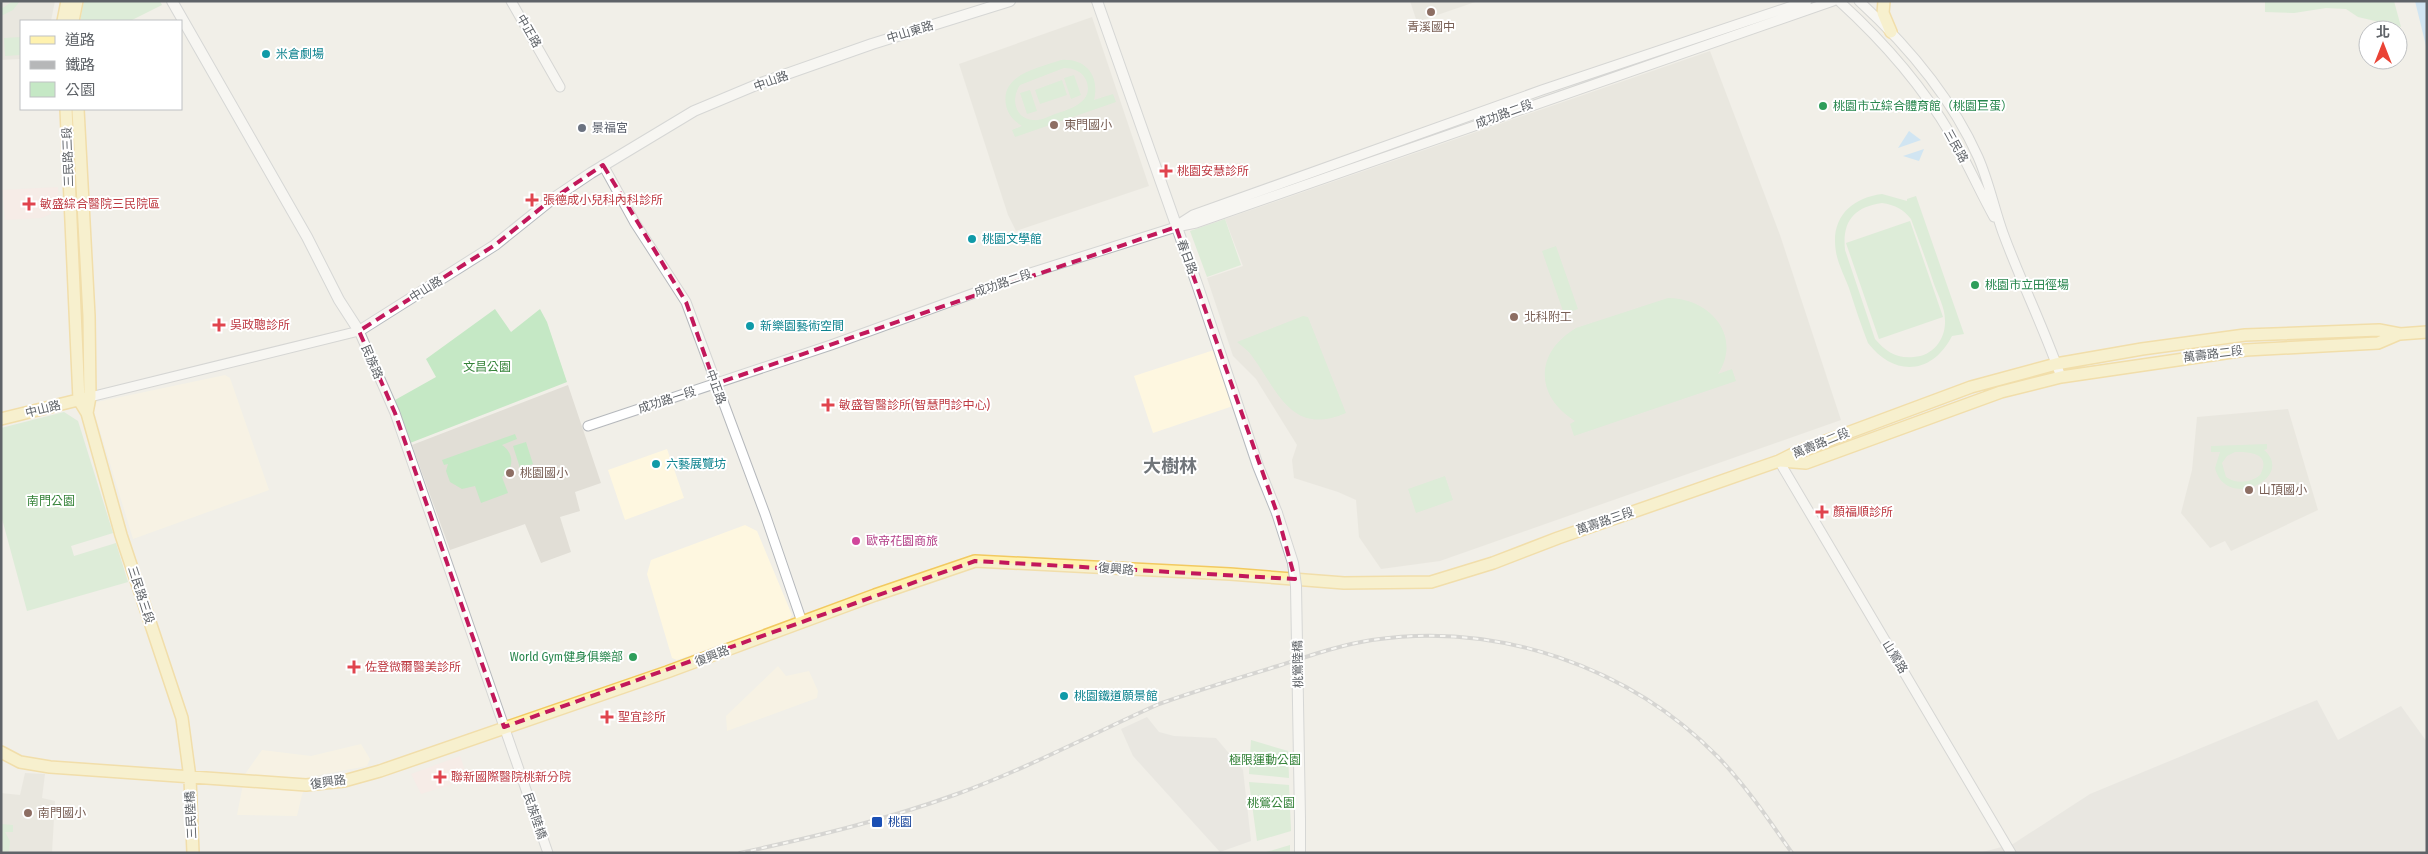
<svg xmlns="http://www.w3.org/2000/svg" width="2428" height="854" viewBox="0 0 2428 854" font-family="'Fira Sans Condensed','Noto Sans TC',sans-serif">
<rect width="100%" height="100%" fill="#f1efe8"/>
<path fill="#fef7e0" d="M 1214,350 L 1233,406 L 1153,433 L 1134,376 Z
M 225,375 L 230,378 L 269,490 L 133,539 L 94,411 L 97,402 Z
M 667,449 L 684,498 L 625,520 L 608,470 Z
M 745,525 L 757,531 L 792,615 L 789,620 L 677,660 L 672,658 L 647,574 L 651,560 Z
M 778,666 L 786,676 L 809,671 L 818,691 L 817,698 L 727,731 L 726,716 Z
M 361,744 L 370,759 L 367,766 L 309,777 L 302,795 L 297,816 L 237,815 L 245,774 L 262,750 L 311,756 Z"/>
<path fill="#e0deda" d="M 2317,700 L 2338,740 L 2401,706 L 2427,742 L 2427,853 L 1979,853 L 2013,844 L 2090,794 Z
M 1147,717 L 1159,732 L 1174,736 L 1216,738 L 1243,770 L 1251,841 L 1220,852 L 1133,756 L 1121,729 Z"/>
<path fill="#e1ded6" d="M 1,1 L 55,1 L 51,21 L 21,21 L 21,59 L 1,60 Z
M 1410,1 L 1478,1 L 1417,22 Z
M 1092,17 L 1149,186 L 1016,231 L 1008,215 L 959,64 Z
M 1710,51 L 1780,235 L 1841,420 L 1440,561 L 1381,569 L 1359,537 L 1356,500 L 1338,492 L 1294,478 L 1292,460 L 1297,445 L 1256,379 L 1233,356 L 1207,278 L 1243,266 L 1225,219 Z
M 568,385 L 601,483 L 575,492 L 580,511 L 560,517 L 571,552 L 541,563 L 525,524 L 450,550 L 412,445 Z
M 2288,409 L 2318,510 L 2231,551 L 2225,541 L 2210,548 L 2181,513 L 2192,470 L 2197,417 Z
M 25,773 L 45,774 L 42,798 L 55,801 L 52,853 L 1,853 L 1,793 L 20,795 Z"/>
<path fill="#fce8e6" d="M 58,187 L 59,203 L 51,205 L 51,214 L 41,218 L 5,220 L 2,190 Z
M 460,756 L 468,779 L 421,794 L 411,774 Z"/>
<path fill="#c5e8c5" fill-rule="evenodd" d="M 13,1 L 20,1 L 13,10 L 1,16 L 1,9 Z
M 84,1 L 160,1 L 162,5 L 130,21 L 80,21 Z
M 2265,1 L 2394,1 L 2401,27 L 2358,17 L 2346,9 L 2326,8 L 2294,13 L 2265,12 Z
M 21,37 L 21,55 L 5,56 L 4,38 Z
M 1061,60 C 1086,58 1100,76 1094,100 L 1113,94 L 1116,102 L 1015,137 L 1012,130 L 1022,126 C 1014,121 1008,115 1006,105 C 1000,74 1039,68 1061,60 ZM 1064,68 C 1073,68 1082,71 1086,80 C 1095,102 1070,109 1055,114 C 1048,117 1040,121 1033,120 C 1014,118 1011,98 1020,85 Z
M 1074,75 L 1081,95 L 1071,99 L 1064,78 Z
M 1062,80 L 1067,95 L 1040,104 L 1035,90 Z
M 1030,90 L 1037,111 L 1027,114 L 1020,93 Z
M 1882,194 L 1907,201 L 1907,199 L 1916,196 L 1964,334 L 1952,336 C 1932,375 1894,377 1868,343 C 1861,325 1855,307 1849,288 C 1845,277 1838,264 1836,252 C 1830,218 1851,198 1882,194 ZM 1882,203 C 1895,205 1903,209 1911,219 C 1919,241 1927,262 1934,284 C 1938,295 1945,308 1945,320 C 1946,339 1933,356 1914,357 C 1897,359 1886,352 1875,339 L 1845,250 C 1842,221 1854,207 1882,203 Z
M 1225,219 L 1241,265 L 1207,277 L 1190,231 Z
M 1910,221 L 1943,317 L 1879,339 L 1846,243 Z
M 1556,246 L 1578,309 L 1564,314 L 1542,251 Z
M 1668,298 C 1709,298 1743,335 1718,374 L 1732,369 L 1736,381 L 1574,436 L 1570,424 L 1575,421 C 1535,396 1534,353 1576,328 Z
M 495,309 L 511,332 L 540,309 L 547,322 L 567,382 L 410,443 L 395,400 L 436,377 L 426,359 Z
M 1303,316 L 1308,317 L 1346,413 C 1293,436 1279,394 1254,359 C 1250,352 1243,347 1237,342 Z
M 64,412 L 78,421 L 113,533 L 71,546 L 74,556 L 116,543 L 128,582 L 27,611 L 1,515 L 1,428 Z
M 515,434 L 517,439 L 502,445 C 514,453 515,468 502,477 L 508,493 L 481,503 L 475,486 L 462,489 L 450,482 L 446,471 L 448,464 L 444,465 L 442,460 Z
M 526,442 L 533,464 L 520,468 L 513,446 Z
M 2267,444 L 2267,449 L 2264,450 C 2296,477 2226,512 2215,468 L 2220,452 L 2211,452 L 2211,446 ZM 2235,452 C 2250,452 2272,453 2260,475 C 2251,483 2235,484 2226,477 L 2222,463 L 2227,456 Z
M 1445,476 L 1453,500 L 1416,513 L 1408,489 Z
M 1251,740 L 1288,751 L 1289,778 L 1249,774 Z
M 1249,782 L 1289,785 L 1291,831 L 1257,841 Z
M 1,824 L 13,825 L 13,832 L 5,832 L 10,841 L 9,853 L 1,853 Z
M 1290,845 L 1290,853 L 1263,853 Z"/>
<path fill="#aadaff" d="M 2415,1 L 2427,1 L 2427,50 Z
M 1909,131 L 1921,140 L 1898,148 Z
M 1924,149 L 1919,161 L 1903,156 Z"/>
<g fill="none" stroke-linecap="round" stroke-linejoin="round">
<defs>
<path id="tertiary" d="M 511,1 L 560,87
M 1839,1 C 1883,41 1921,84 1951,135 C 1967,162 1979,190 1994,217
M 1859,1 C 1907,45 1951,97 1978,157 C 1989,182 1994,208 2003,233 C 2021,282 2044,328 2061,377
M 603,165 L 635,223 L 686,302 L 765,514 L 802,622
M 1179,224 L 1193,215 L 1542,90 L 1807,1
M 90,397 L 359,331 L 395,413 L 548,853
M 588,426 L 831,345 L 1024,275 L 1176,227 L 1196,223 C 1408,147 1621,75 1833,1
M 1779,461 L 2011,853"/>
<path id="secondary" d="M 172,1 L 307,237 L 339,300 L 359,331 L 495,245 L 551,200 L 591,173 L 694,111 L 761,83 L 872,44 L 1010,1
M 1097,1 L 1198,287 L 1258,466 L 1277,513
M 1300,853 L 1300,819"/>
<path id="primary" d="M 1884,1 L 1883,13 L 1891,32
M 63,21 L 67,1
M 73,21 L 77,1
M 66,109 L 79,400 L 87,413 L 121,535 L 182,718 L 190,778 L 193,853
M 78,109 L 89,316 L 90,397 L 87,413
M 1,419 L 86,398
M 1781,461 L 1806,463 L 2001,392 L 2061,377 L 2246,350 L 2378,343 L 2399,334
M 1,752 L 20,762 L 50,767 L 306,785 L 344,781 L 380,771 L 667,672 L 875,595 L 975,561 L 1230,574 L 1344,583 L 1431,582 L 1493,563 L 1558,538 L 1779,461 L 1799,451 L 1971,387 L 2056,364 L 2142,349 L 2245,335 L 2379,330 L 2400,334 L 2427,332"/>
</defs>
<use href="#tertiary" stroke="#b5b8bc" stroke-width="11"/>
<use href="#secondary" stroke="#b6babf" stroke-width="12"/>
<use href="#primary" stroke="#f2c960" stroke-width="14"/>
<use href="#tertiary" stroke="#fff" stroke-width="9"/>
<use href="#secondary" stroke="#fff" stroke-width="10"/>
<use href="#primary" stroke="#fff2af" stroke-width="11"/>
<defs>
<path id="rail" d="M 740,853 C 813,837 886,820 957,794 C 1026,769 1092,734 1159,704 C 1198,690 1238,678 1278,666 C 1309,656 1340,645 1372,640 C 1498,621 1630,667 1718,757 C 1746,786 1769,820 1792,853"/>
</defs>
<use href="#rail" stroke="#b6b7b8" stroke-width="4"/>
<use href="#rail" stroke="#fff" stroke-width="2" stroke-dasharray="5.5" stroke-linecap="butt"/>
<defs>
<path id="secondary-bridge" d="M 1277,513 L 1293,563 L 1296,586 L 1300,819"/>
</defs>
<use href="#secondary-bridge" stroke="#b6babf" stroke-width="12" stroke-linecap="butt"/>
<use href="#secondary-bridge" stroke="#fff" stroke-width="10"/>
</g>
<path d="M0 0H2428V854H0ZM 603,165 L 686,302 L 715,384 L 1176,227 L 1277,513 L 1295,579 L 975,561 L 504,727 L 395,413 L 359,331 L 495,245 L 551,200 Z" fill="#f1efe8" fill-opacity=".55" fill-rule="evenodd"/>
<path fill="none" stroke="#c2185b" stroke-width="4" stroke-dasharray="10 6" stroke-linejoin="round" d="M 603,165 L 686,302 L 715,384 L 1176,227 L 1277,513 L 1295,579 L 975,561 L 504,727 L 395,413 L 359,331 L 495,245 L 551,200 Z"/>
<g fill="#8d6e63" stroke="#fff" stroke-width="2">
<circle cx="1431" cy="12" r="5"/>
<circle cx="1054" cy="125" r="5"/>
<circle cx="1514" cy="317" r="5"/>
<circle cx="510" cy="473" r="5"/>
<circle cx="2249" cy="490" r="5"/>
<circle cx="28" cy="813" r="5"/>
</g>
<g fill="#0f9aa8" stroke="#fff" stroke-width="2">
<circle cx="266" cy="54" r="5"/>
<circle cx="972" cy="239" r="5"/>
<circle cx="750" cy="326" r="5"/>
<circle cx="656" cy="464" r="5"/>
<circle cx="1064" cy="696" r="5"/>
</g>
<g fill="#2e9e5b" stroke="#fff" stroke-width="2">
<circle cx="1823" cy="106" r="5"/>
<circle cx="1975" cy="285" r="5"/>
<circle cx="633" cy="657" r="5"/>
</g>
<circle fill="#6b7280" stroke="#fff" stroke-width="2" cx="582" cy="128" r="5"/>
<g fill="#e0444e" stroke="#fff" stroke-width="2">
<path d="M1163.5 163.5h5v5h5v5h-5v5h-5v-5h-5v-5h5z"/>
<path d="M529.5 192.5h5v5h5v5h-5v5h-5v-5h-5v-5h5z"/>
<path d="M26.5 196.5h5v5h5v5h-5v5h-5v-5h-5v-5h5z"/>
<path d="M216.5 317.5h5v5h5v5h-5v5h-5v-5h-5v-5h5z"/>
<path d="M825.5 397.5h5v5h5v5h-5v5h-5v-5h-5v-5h5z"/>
<path d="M1819.5 504.5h5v5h5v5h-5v5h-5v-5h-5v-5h5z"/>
<path d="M351.5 659.5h5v5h5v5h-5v5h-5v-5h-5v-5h5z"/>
<path d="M604.5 709.5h5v5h5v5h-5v5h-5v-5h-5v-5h5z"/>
<path d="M437.5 769.5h5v5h5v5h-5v5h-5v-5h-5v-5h5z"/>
</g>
<circle fill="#d1479c" stroke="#fff" stroke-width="2" cx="856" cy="541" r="5"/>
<rect fill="#1a4fb4" stroke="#fff" stroke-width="2" x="871" y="816" width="12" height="12" rx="2.5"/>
<g text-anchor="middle" stroke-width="4" stroke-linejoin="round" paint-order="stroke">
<g font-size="12" fill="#785e54" stroke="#fff" text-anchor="start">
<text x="1431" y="31" text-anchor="middle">青溪國中</text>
<text x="1064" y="129">東門國小</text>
<text x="1524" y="321">北科附工</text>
<text x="520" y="477">桃園國小</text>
<text x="2259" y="494">山頂國小</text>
<text x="38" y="817">南門國小</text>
</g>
<g font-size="12" fill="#5f6368" stroke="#fff">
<text transform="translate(529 31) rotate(60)" y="4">中正路</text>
<text transform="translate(910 32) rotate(-17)" y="4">中山東路</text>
<text transform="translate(771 81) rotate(-20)" y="4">中山路</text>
<text transform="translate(1504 114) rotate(-20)" y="4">成功路二段</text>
<text transform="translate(1956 146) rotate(61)" y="4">三民路</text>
<text transform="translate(68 157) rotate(-92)" y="4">三民路三段</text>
<text transform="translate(1187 257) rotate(70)" y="4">春日路</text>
<text transform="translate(1003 283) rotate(-19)" y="4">成功路二段</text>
<text transform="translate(426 289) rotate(-32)" y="4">中山路</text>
<text transform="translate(2213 354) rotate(-7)" y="4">萬壽路二段</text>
<text transform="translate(372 362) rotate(67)" y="4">民族路</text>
<text transform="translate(716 387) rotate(70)" y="4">中正路</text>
<text transform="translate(667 400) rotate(-18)" y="4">成功路一段</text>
<text transform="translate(43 409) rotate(-14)" y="4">中山路</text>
<text transform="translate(1821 443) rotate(-22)" y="4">萬壽路二段</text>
<text transform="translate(1605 521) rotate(-19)" y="4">萬壽路三段</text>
<text transform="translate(1116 569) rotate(4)" y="4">復興路</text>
<text transform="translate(141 595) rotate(72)" y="4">三民路三段</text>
<text transform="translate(712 656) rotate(-21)" y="4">復興路</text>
<text transform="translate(1895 657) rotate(58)" y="4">山鶯路</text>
<text transform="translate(1298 664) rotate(-91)" y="4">桃鶯陸橋</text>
<text transform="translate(328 782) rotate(-8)" y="4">復興路</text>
<text transform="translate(191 815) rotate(-93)" y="4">三民陸橋</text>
<text transform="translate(535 816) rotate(71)" y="4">民族陸橋</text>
</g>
<g font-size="12" fill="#0d838f" stroke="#fff" text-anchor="start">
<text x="276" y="58">米倉劇場</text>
<text x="982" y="243">桃園文學館</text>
<text x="760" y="330">新樂園藝術空間</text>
<text x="666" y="468">六藝展覽坊</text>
<text x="1074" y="700">桃園鐵道願景館</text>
</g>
<g font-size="12" fill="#27864d" stroke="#fff" text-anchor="start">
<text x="1833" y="110">桃園市立綜合體育館（桃園巨蛋）</text>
<text x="1985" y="289">桃園市立田徑場</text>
<text x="623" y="661" text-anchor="end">World Gym健身俱樂部</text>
</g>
<g font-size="12" fill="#5b616d" stroke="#fff" text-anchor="start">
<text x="592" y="132">景福宮</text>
</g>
<g font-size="12" fill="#be3a42" stroke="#fff" text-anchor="start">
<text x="1177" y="175">桃園安慧診所</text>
<text x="543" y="204">張德成小兒科內科診所</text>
<text x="40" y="208">敏盛綜合醫院三民院區</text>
<text x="230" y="329">吳政聰診所</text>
<text x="839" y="409">敏盛智醫診所(智慧門診中心)</text>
<text x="1833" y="516">顏福順診所</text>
<text x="365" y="671">佐登微爾醫美診所</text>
<text x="618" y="721">聖宜診所</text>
<text x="451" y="781">聯新國際醫院桃新分院</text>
</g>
<g font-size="12" fill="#348238" stroke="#fff">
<text x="487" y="371">文昌公園</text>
<text x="51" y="505">南門公園</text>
<text x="1265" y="764">極限運動公園</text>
<text x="1271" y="807">桃鶯公園</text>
</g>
<g font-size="12" fill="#b23c85" stroke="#fff" text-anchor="start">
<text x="866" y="545">歐帝花園商旅</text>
</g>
<g font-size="12" fill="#164399" stroke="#fff" text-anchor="start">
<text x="888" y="826">桃園</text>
</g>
<g font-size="18" font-weight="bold" fill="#70757a" stroke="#fff">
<text x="1170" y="472">大樹林</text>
</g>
</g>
<rect width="2428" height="854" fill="none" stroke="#5f6368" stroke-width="5"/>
<rect x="20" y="20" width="162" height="90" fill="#ffffff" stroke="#bfc1c3"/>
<rect x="30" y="36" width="25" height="8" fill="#fff2af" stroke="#bfc1c3"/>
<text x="65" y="45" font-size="15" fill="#5f6368">道路</text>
<rect x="30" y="61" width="25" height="8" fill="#b6b7b8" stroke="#bfc1c3"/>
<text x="65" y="70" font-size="15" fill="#5f6368">鐵路</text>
<rect x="30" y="82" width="25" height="15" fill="#c5e8c5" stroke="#bfc1c3"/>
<text x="65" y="95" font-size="15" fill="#5f6368">公園</text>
<g transform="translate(2383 45)"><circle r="24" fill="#ffffff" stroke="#bfc1c3"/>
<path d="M0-4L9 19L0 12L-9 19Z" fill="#ea4335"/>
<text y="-8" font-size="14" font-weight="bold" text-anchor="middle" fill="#5f6368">北</text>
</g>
</svg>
